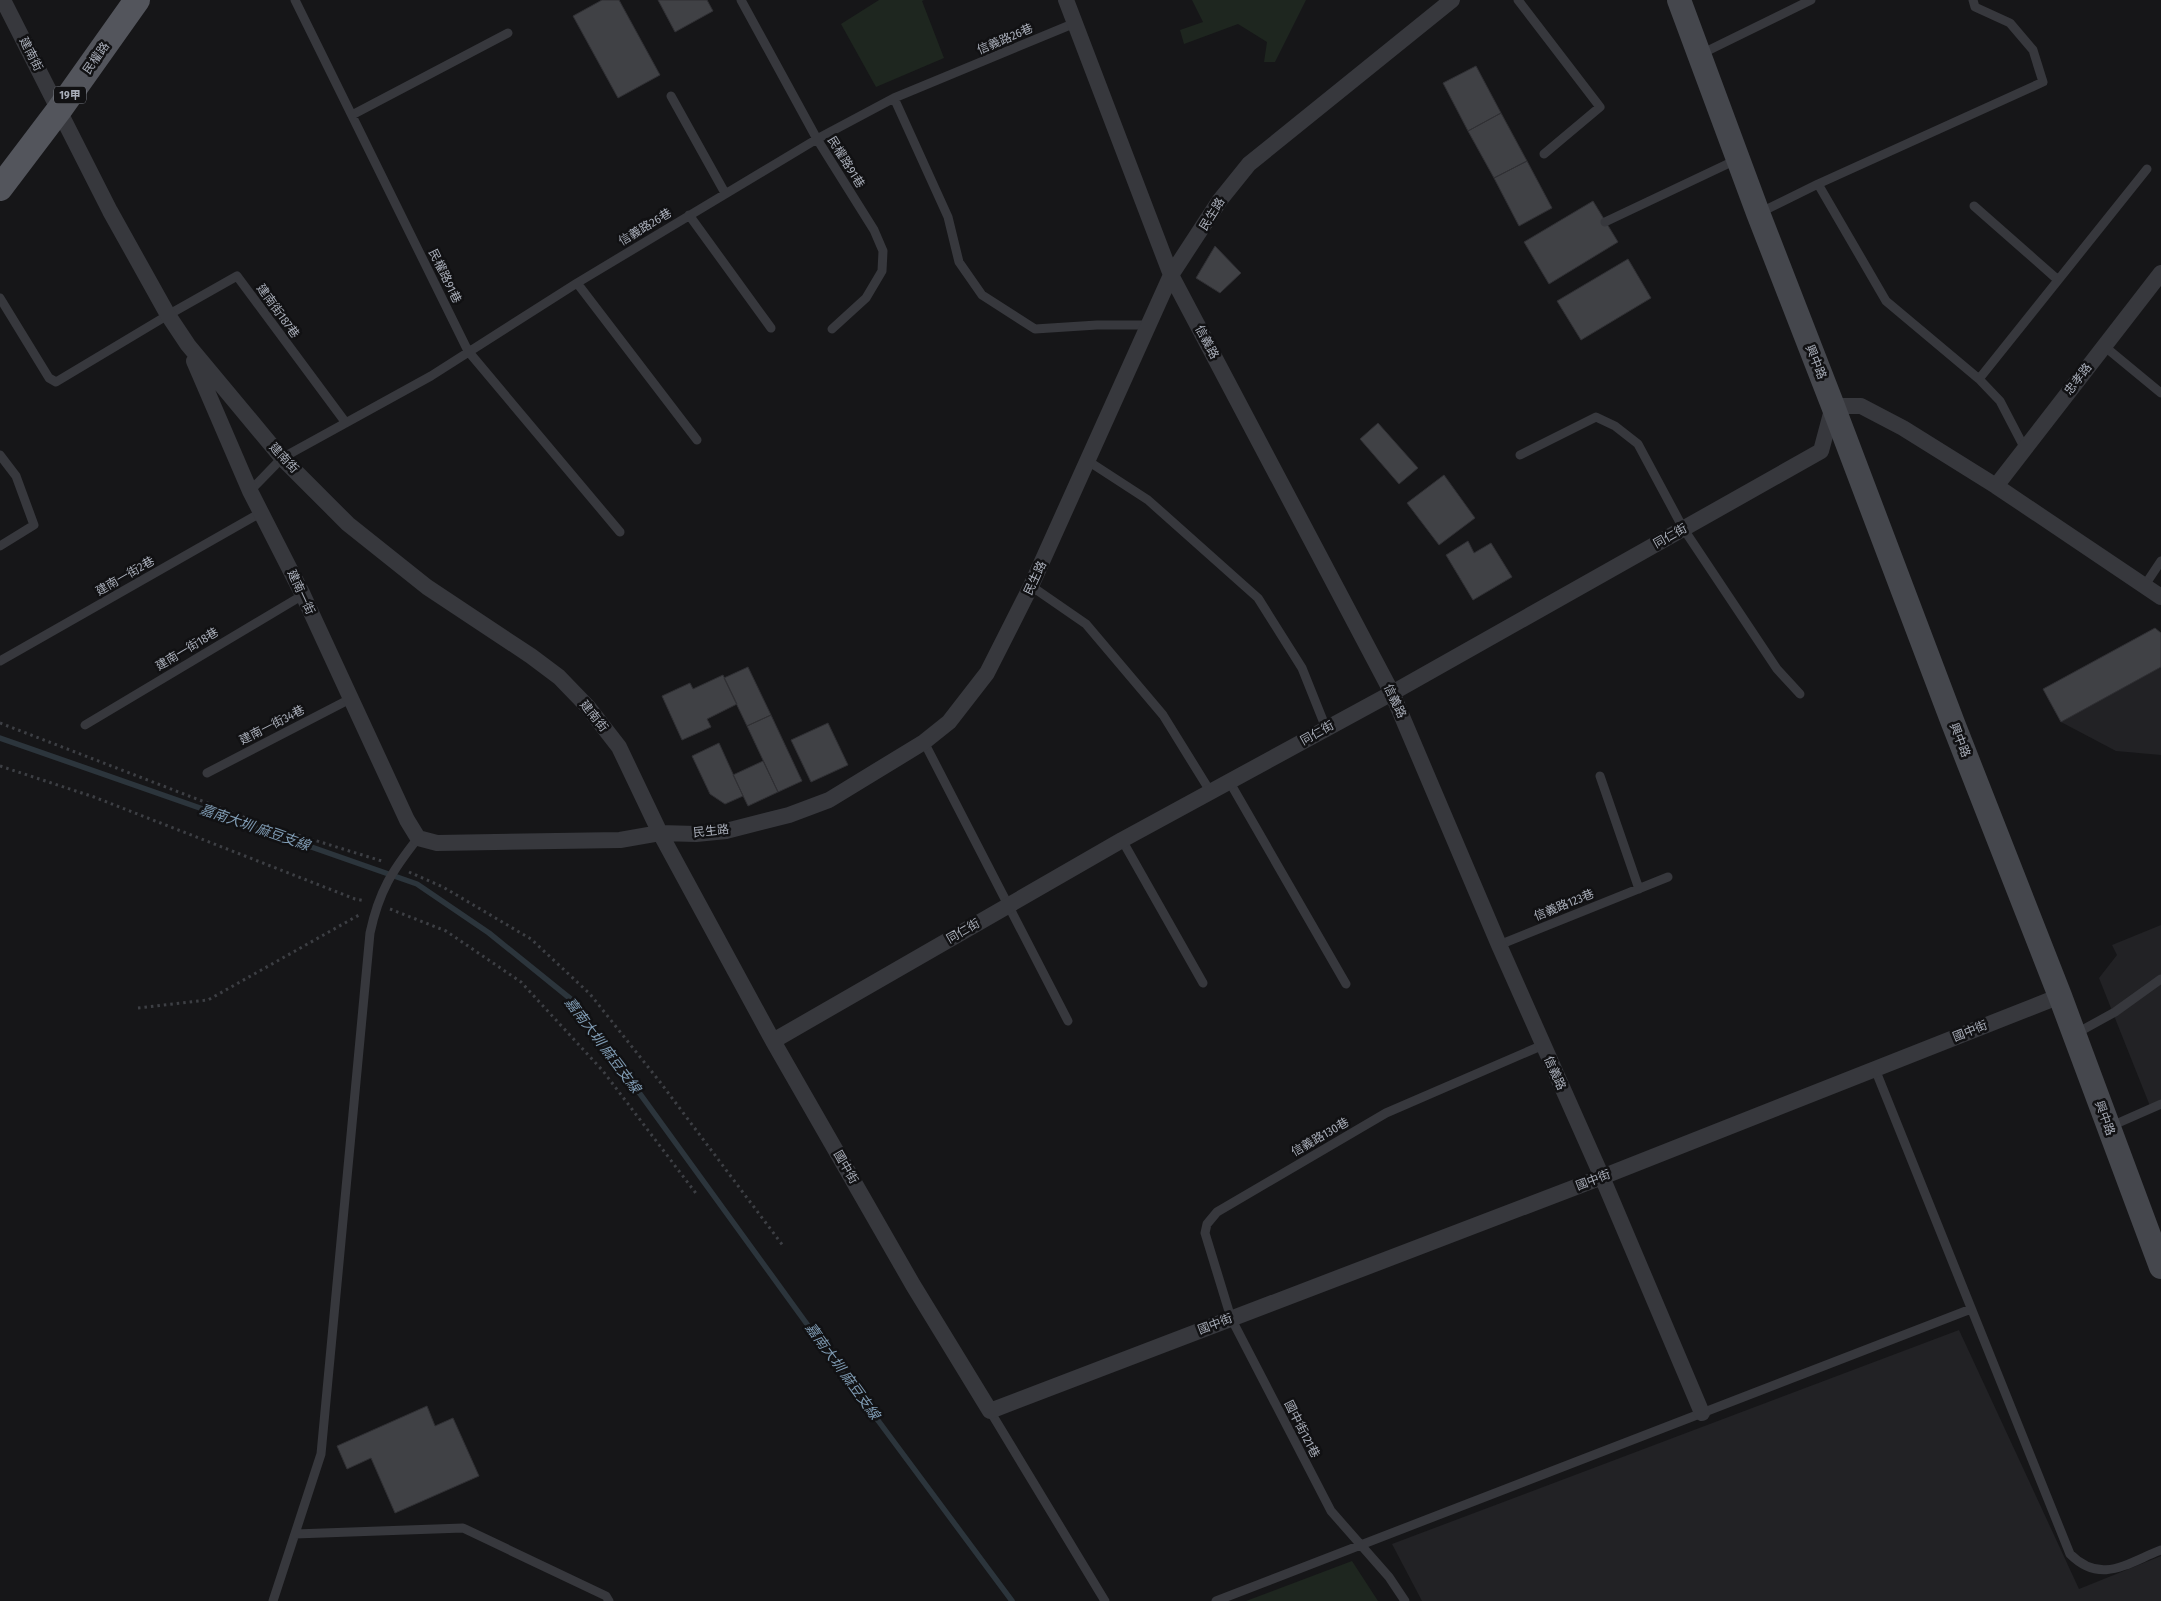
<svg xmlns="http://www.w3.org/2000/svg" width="2161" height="1601" viewBox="0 0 2161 1601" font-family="'Fira Sans Condensed','Noto Sans TC',sans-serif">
<rect width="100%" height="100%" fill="#161618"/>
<path fill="#222225" d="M 2161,667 L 2161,755 L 2116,751 L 2061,722 Z
M 2161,925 L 2161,1108 L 2152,1111 L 2099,978 L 2117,955 L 2112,945 Z
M 1959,1330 L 2079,1589 L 2161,1556 L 2161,1601 L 1422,1601 L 1392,1544 Z"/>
<path fill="#1e261f" d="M 879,0 L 924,0 L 922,1 L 944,58 L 876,87 L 841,24 Z
M 1192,0 L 1306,0 L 1275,62 L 1264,62 L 1267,42 L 1238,24 L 1184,44 L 1180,30 L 1203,22 Z
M 1352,1561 L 1378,1601 L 1246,1601 Z"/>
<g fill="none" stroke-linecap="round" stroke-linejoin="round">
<path stroke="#2c353c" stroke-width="5.5" d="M 0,738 L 417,884 L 489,933 L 572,1000 L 825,1349 L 1012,1601"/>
</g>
<path fill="#404145" stroke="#303034" d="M 602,0 L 619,0 L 660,75 L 618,98 L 573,16 Z
M 658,0 L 707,0 L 713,11 L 675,32 Z
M 1476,66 L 1501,113 L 1468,131 L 1443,83 Z
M 1501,113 L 1527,161 L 1494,178 L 1468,131 Z
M 1527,161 L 1552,208 L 1519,226 L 1494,178 Z
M 1593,201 L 1618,242 L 1549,284 L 1524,242 Z
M 1215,246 L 1241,273 L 1220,293 L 1196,278 Z
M 1628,259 L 1651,298 L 1581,340 L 1557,301 Z
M 1378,423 L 1418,468 L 1399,484 L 1360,439 Z
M 1444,475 L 1475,518 L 1439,545 L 1407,503 Z
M 1468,541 L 1474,553 L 1491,543 L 1512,577 L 1473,600 L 1446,555 Z
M 2155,628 L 2161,633 L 2161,667 L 2061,722 L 2043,689 Z
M 748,667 L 771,715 L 747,726 L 724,678 Z
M 723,675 L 737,704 L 707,719 L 711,727 L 682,740 L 662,696 L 690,683 L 693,689 Z
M 771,715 L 802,781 L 778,792 L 747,726 Z
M 828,723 L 848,765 L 811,782 L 791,740 Z
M 719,743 L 743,796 L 725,804 L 710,794 L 692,756 Z
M 763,761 L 778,792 L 748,806 L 733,775 Z
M 427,1406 L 435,1426 L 453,1418 L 479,1476 L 395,1513 L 371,1458 L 347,1469 L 337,1446 Z"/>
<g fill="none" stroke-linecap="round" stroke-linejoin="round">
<path stroke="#3d3f44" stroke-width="3" stroke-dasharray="2.5 4" stroke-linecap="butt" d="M 0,723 L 259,823 L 385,862
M 0,766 L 94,797 L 355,899 L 365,901
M 409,872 L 443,887 L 531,939 L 590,994 L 660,1082 L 784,1247
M 390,909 L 446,931 L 521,982 L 603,1071 L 698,1196
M 138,1008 L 208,1000 L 359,915"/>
<path stroke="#37383d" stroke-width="9" d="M 295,0 L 468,351 L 620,532
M 741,0 L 817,139 L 874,230 L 883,251 L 882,271 L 866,298 L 832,329
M 1518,0 L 1600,107 L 1544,154
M 1701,54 L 1811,0
M 671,96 L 725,193
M 894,98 L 948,217 L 959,262 L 982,295 L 1035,329 L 1097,325 L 1150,325
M 352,115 L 508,33
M 1818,184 L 1886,301 L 1979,379 L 2000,401 L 2024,447
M 1974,206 L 2058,280
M 1759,213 L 1818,184 L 2043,82 L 2033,50 L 2010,23 L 1975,7 L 1973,0
M 689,215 L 771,328
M 1605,222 L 1738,159
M 577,283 L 697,440
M 0,298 L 49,378 L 56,382 L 168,315 L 237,276 L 346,423
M 2104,346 L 2161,393
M 1979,379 L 2147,169
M 0,455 L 16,476 L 34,525 L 0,546
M 1520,455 L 1596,417 L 1615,426 L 1638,444 L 1683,528 L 1777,669 L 1800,694
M 1088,461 L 1148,500 L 1258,598 L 1302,668 L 1326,728
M 250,491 L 282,458 L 431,376 L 577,283 L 817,139 L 894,98 L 1075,23
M 2145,585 L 2161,561
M 1031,586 L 1086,624 L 1163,715 L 1210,791
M 0,661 L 262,512
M 85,725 L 303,595
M 924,742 L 1068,1021
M 207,773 L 350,699
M 1600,776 L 1639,889
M 1229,781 L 1346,984
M 1122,840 L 1203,983
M 1499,945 L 1668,877
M 2075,1034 L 2115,1012 L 2161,979
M 1875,1069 L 2070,1554 C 2101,1585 2127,1563 2161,1550
M 2109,1127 L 2161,1104
M 990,1411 L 1105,1601
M 295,1534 L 463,1528 L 606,1596 L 609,1601
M 273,1601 L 321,1454 L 370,933 C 379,891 392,871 418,838
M 1216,1601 L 1971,1309
M 1405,1601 L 1389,1577 L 1331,1511 L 1231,1318 L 1205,1233 L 1207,1224 L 1217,1212 L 1386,1113 L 1543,1045"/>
<path stroke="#37383d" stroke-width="16" d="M 3,0 L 110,211 L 168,315 L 188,345 L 282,458 L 348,524 L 427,587 L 531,656 L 559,677 L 588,707 L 619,747 L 660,833 L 773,1041 L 913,1285 L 990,1411 L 1602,1177 L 2060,996
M 1066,0 L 1171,275 L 1392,693 L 1499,945 L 1602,1177 L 1702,1413
M 194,361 L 250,491 L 303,595 L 407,820 L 418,838 L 437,843 L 620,840 L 660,833 L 696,834 L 726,831 L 789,815 L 829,800 L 924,742 L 949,722 L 987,673 L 1031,586 L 1171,275 L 1220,200 L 1249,164 L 1452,0
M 1996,486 L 2161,273
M 773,1041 L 1122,840 L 1392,693 L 1821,451 L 1833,406 L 1861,406 L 1903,428 L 1996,486 L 2161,597"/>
<path stroke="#45474d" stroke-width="24" d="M 1679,0 L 1758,213 L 1833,406 L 1953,723 L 2060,996 L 2161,1267"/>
<path stroke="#53555c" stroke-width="26" d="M 0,188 L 59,110 L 137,0"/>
</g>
<g text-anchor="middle" stroke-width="5" stroke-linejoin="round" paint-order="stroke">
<rect fill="#111113" stroke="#7b7e86" stroke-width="1" x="54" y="86.5" width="32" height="17" rx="4"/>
<g font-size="11" font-weight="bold" fill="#a8adb8">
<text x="70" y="99">19甲</text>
</g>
<g font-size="12" fill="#a8adb8" stroke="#111113">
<text transform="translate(1005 39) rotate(-23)" y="4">信義路26巷</text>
<text transform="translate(31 54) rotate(63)" y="4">建南街</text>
<text transform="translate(96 58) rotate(-55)" y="4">民權路</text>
<text transform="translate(846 162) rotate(58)" y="4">民權路91巷</text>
<text transform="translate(1212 214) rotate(-58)" y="4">民生路</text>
<text transform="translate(645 227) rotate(-31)" y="4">信義路26巷</text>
<text transform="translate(445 276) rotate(64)" y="4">民權路91巷</text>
<text transform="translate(278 311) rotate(54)" y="4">建南街187巷</text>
<text transform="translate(1207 342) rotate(62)" y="4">信義路</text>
<text transform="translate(1816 362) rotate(68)" y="4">興中路</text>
<text transform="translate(2078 379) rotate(-52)" y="4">忠孝路</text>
<text transform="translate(284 458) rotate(47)" y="4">建南街</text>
<text transform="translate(1670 536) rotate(-29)" y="4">同仁街</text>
<text transform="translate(125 576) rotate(-30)" y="4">建南一街2巷</text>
<text transform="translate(1035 578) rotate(-65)" y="4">民生路</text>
<text transform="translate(301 592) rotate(65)" y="4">建南一街</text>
<text transform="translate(187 649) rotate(-31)" y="4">建南一街18巷</text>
<text transform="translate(1395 701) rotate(65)" y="4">信義路</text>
<text transform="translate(594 716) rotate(51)" y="4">建南街</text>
<text transform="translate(272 725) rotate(-27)" y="4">建南一街34巷</text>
<text transform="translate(1317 733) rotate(-29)" y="4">同仁街</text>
<text transform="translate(1960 740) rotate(69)" y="4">興中路</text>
<text transform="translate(711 831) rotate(-6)" y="4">民生路</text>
<text transform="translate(1564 905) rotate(-22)" y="4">信義路123巷</text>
<text transform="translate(963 931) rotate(-30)" y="4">同仁街</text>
<text transform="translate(1970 1031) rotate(-22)" y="4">國中街</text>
<text transform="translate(1555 1073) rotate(66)" y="4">信義路</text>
<text transform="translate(2105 1118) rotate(70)" y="4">興中路</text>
<text transform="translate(1320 1137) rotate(-30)" y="4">信義路130巷</text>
<text transform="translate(846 1167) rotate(60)" y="4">國中街</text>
<text transform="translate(1593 1180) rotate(-21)" y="4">國中街</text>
<text transform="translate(1215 1324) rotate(-21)" y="4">國中街</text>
<text transform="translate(1302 1429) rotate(63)" y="4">國中街121巷</text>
</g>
<g font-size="14" font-style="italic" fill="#7f9bb3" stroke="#111113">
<text transform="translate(255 827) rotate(19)" y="5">嘉南大圳 麻豆支線</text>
<text transform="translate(603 1045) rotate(53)" y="5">嘉南大圳 麻豆支線</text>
<text transform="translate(843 1371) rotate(54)" y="5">嘉南大圳 麻豆支線</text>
</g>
</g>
</svg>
